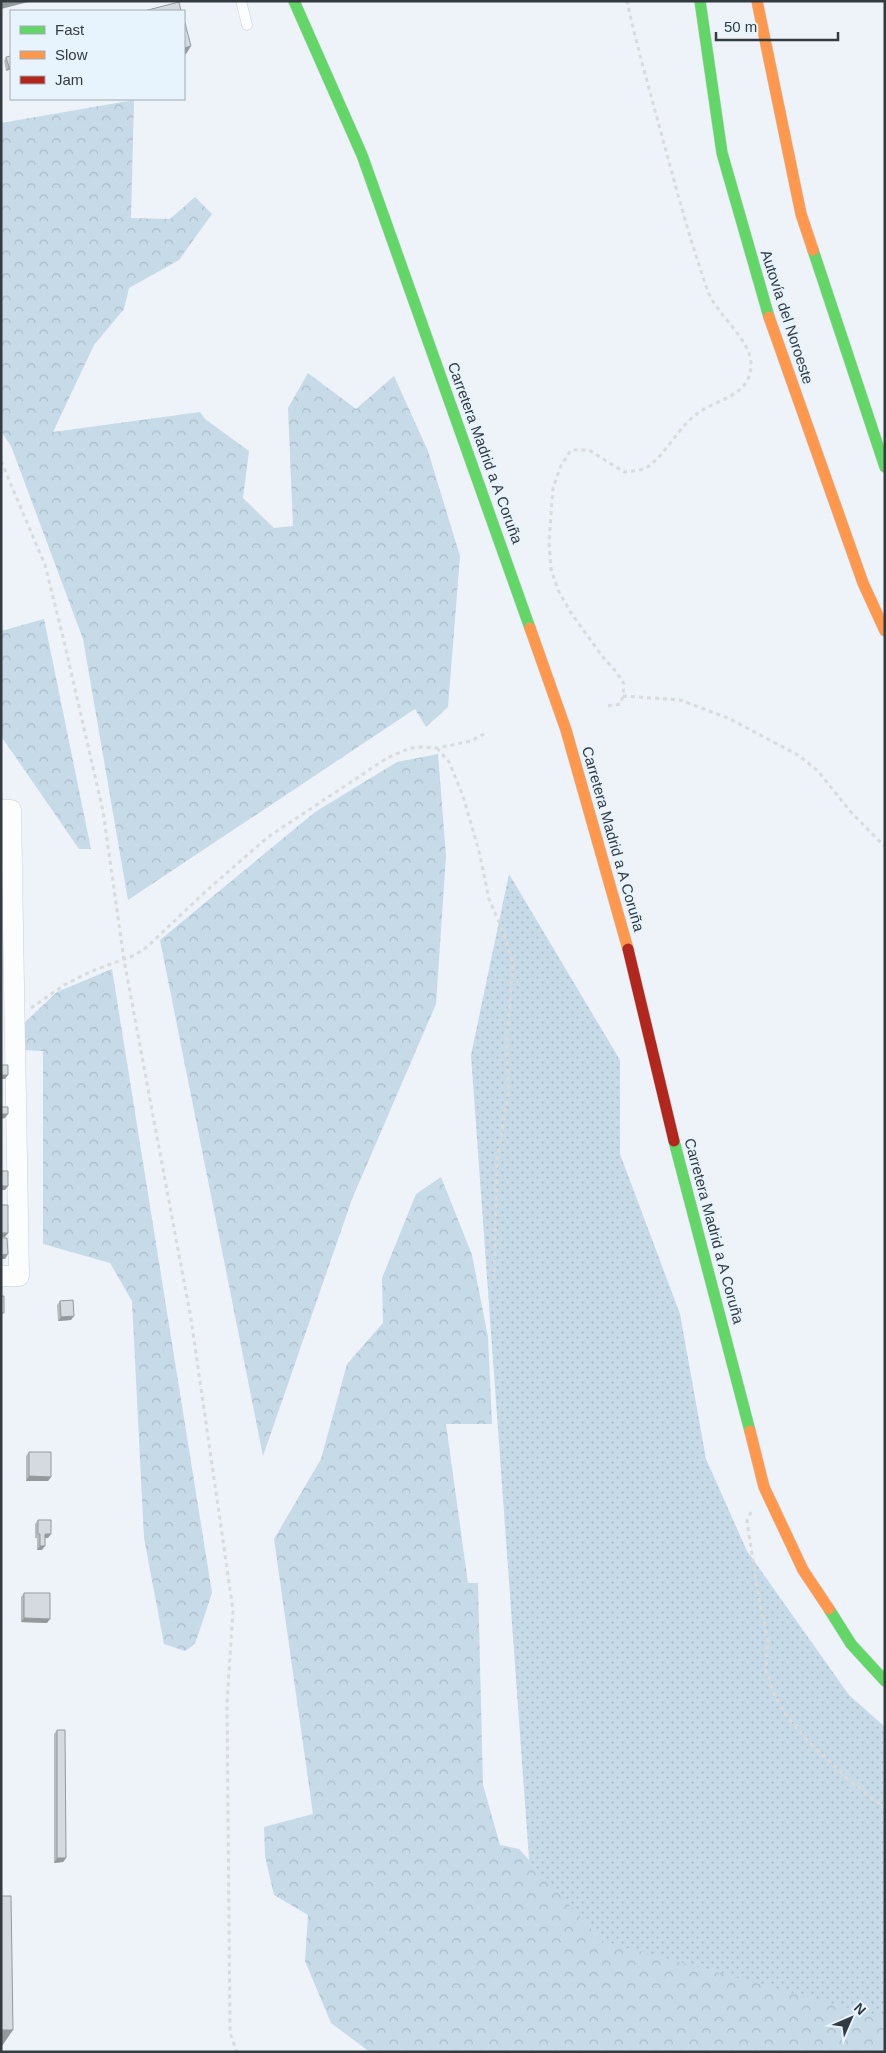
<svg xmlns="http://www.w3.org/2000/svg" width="886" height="2053" viewBox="0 0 886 2053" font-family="Helvetica,sans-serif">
<defs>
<pattern id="grass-dots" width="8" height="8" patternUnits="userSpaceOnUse" patternTransform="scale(1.25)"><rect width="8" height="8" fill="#c6dae8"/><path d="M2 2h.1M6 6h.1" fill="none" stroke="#abbcc8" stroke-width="1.8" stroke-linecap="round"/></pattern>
<pattern id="forest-crowns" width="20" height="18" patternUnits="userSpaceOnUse" patternTransform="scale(1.25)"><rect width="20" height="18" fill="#c6dae8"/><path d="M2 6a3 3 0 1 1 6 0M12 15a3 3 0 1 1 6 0" fill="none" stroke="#abbcc8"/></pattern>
</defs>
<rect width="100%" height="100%" fill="#edf3f8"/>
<path fill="url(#grass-dots)" d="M 509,874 L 620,1060 L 620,1154 L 680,1314 L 706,1459 L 747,1551 L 849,1695 L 885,1727 L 885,2052 L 542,2039 L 471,1055 Z"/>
<path fill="url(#forest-crowns)" d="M 134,100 L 131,218 L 170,219 L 195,197 L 212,214 L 179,260 L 129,288 L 124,309 L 94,345 L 53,432 L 200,412 L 205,419 L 249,451 L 243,498 L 274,528 L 293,526 L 288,408 L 308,373 L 356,409 L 394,376 L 428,451 L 460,556 L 448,707 L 426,727 L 415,709 L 128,900 L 83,639 L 11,446 L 1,431 L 1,123 Z
M 44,619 L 91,849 L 79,849 L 1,736 L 1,631 Z
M 438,754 L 446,856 L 436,1004 L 352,1199 L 263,1456 L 160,940 L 315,812 L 397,762 Z
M 112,969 L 212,1593 L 195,1644 L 185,1651 L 164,1644 L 144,1538 L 132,1301 L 110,1263 L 43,1244 L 43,1051 L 22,1050 L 22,1025 L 57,992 Z
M 441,1177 L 472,1255 L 488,1337 L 492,1424 L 446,1424 L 468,1583 L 478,1583 L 483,1785 L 500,1845 L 519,1849 L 602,1941 L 885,2018 L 885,2052 L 370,2052 L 331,2023 L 305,1961 L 308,1915 L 274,1895 L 265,1856 L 264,1827 L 313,1814 L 274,1539 L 321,1459 L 347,1364 L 383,1323 L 382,1278 L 416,1194 Z"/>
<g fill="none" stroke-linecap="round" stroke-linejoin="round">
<defs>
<path id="lane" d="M 241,1 L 247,25"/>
<path id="street" d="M 1,810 L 11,810 L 19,1276 L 1,1276"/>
<path id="fast" d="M 294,1 L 362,155 L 530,628
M 700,1 L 722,153 L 769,317
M 813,250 L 885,467
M 674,1141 L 750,1431
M 829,1609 L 851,1644 L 885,1681"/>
<path id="slow" d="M 757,1 L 801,214 L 813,250
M 769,317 L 863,583 L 885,631
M 530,628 L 566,730 L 628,949
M 750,1431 L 764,1487 L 803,1570 L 829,1609"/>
<path id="jam" d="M 628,949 L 674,1141"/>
</defs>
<use href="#lane" stroke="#c9cfd4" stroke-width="11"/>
<use href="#street" stroke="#c9cfd4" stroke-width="21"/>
<use href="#fast" stroke="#c9cfd4" stroke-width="12"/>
<use href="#slow" stroke="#c9cfd4" stroke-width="12"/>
<use href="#jam" stroke="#c9cfd4" stroke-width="12"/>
<path stroke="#d9dbdd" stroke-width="3" stroke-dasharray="4 4" stroke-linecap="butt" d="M 1,461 L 45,565 L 63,637 L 103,811 L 124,960 L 191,1319 L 233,1610 L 227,1703 L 230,2033 L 237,2052
M 623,696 L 680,700 L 728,718 L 798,755 L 818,771 L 850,811 L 885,847
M 608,706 L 620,704 L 623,696 L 624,684 L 617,673 L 602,656 L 571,613 L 558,590 L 551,569 L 549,542 L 553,488 L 561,466 L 571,450 L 589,450 L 624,472 C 630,471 640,471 646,468 C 667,454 677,428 698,413 C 717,399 750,396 751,366 C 752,339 715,314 707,289 C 687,231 672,173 656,114 C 646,77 635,39 627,1
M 437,748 L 449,762 L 463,796 L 479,851 L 489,899 L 503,931 L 513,963 L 507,1039 L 508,1094 L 497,1160 L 494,1283
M 31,1008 L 64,985 L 92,971 L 135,955 L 147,947 L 206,891 L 268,837 L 387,758 L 410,748 L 423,747 L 437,748 L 471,741 L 484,734
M 751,1512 L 747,1521 L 759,1600 L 768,1640 L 766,1670 L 774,1694 L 783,1711 L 803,1736 L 849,1780 L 885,1808"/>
<use href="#lane" stroke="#fcfdfe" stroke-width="10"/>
<use href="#street" stroke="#fcfdfe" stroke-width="20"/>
<use href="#fast" stroke="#63d668" stroke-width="11"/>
<use href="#slow" stroke="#ff974d" stroke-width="11"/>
<use href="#jam" stroke="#b3261e" stroke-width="11"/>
</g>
<path fill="#b6bbc0" d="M 6,57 L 11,69 L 6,71 L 4,61 Z
M 60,1301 L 71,1320 L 58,1321 L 57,1305 Z
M 29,1452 L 51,1477 L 48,1481 L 26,1481 L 26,1456 Z
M 38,1520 L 48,1538 L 45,1538 L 42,1550 L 37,1550 L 37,1538 L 35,1538 L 35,1524 Z
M 24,1593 L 47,1623 L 21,1622 L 21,1597 Z
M 57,1730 L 66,1858 L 63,1862 L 54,1863 L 54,1734 Z"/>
<path fill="#94999c" d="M 1,1 L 32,1 L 1,9 Z
M 191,46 L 186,54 L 184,55 L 184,48 Z
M 11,66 L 11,69 L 6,71 L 9,67 Z
M 1,1075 L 8,1075 L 5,1079 L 1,1079 Z
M 1,1114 L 8,1114 L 5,1118 L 1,1119 Z
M 1,1186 L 8,1186 L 5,1190 L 1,1190 Z
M 1,1233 L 8,1233 L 5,1237 L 1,1237 Z
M 8,1254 L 5,1259 L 1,1259 L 1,1255 Z
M 74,1316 L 71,1320 L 58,1321 L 61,1317 Z
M 29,1476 L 51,1477 L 48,1481 L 26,1481 Z
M 45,1534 L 51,1534 L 48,1538 L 43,1538 Z
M 40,1546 L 45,1546 L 42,1550 L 37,1550 Z
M 24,1618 L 50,1619 L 47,1623 L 21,1622 Z
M 57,1858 L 66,1858 L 63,1862 L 54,1863 Z
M 1,2030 L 13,2030 L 2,2046 L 1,2046 Z"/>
<path fill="#d4dadf" stroke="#94999c" d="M 179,2 L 181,11 L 144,11 Z
M 184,19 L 191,46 L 184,48 Z
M 11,56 L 11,66 L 9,67 L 6,57 Z
M 1,1065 L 8,1065 L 8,1075 L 1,1075 Z
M 1,1107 L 8,1107 L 8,1114 L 1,1114 Z
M 1,1171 L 8,1171 L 8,1186 L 1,1186 Z
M 1,1205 L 8,1205 L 8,1233 L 1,1233 Z
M 1,1238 L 7,1238 L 8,1254 L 1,1255 Z
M 1,1296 L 4,1296 L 4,1313 L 1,1313 Z
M 73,1300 L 74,1316 L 61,1317 L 60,1301 Z
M 29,1452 L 51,1452 L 51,1477 L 29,1476 Z
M 38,1520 L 51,1520 L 51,1534 L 45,1534 L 45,1546 L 40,1546 L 40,1534 L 38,1534 Z
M 24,1593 L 50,1593 L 50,1619 L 24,1618 Z
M 57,1730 L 65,1730 L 66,1858 L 57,1858 Z
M 1,1896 L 11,1896 L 13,2030 L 1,2030 Z"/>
<g text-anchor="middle" stroke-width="4.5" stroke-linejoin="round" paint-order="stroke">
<g font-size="15" fill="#333b41" stroke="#e8f4fd">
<text transform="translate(787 317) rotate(72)" y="5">Autovía del Noroeste</text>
<text transform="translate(485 453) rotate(70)" y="5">Carretera Madrid a A Coruña</text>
<text transform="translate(613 839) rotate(74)" y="5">Carretera Madrid a A Coruña</text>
<text transform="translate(714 1231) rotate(75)" y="5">Carretera Madrid a A Coruña</text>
</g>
</g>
<rect width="886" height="2053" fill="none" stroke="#333b41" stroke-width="5"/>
<rect x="10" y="10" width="175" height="90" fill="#e8f4fd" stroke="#a0aab2"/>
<rect x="20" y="26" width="25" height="8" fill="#63d668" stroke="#a0aab2"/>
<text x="55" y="35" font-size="15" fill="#333b41">Fast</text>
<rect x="20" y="51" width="25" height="8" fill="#ff974d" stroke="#a0aab2"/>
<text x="55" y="60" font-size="15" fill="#333b41">Slow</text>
<rect x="20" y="76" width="25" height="8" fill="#b3261e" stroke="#a0aab2"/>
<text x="55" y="85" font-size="15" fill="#333b41">Jam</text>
<g transform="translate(851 2018) rotate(45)" stroke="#e8f4fd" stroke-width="4" paint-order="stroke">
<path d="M0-4L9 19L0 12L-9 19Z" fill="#333b41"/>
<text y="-8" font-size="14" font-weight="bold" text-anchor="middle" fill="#333b41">N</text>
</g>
<path d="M716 32v8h122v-8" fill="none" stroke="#333b41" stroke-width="2.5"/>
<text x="724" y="32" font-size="15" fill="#333b41" stroke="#e8f4fd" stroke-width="4" paint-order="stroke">50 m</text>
</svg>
